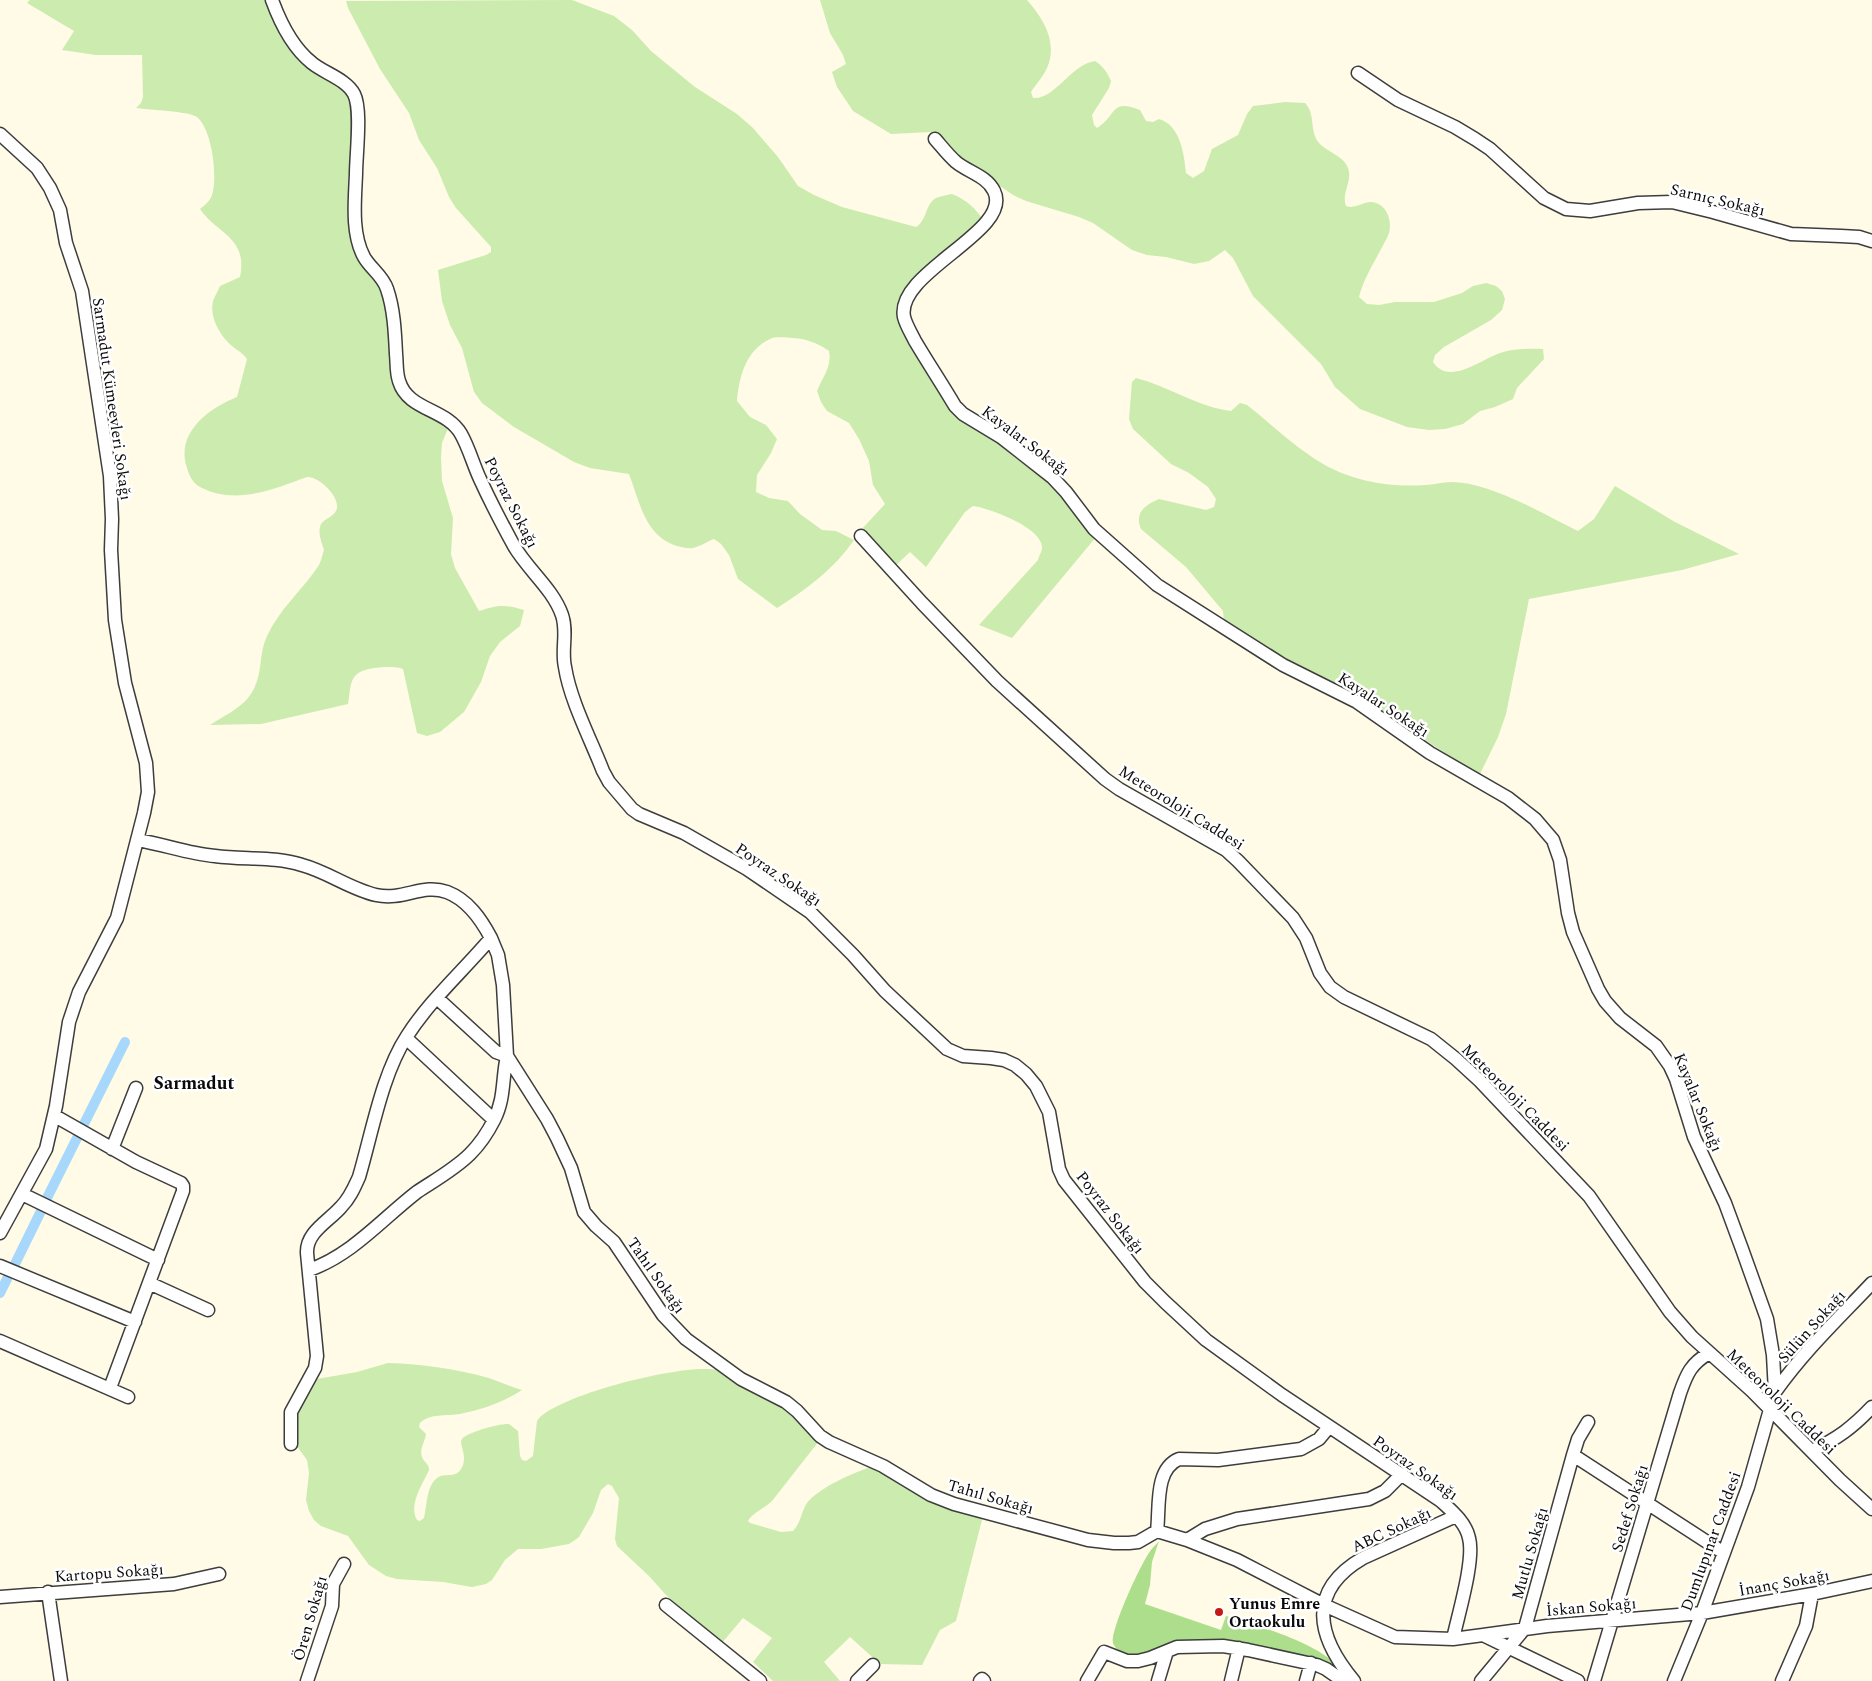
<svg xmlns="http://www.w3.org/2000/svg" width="1872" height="1681" viewBox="0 0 1872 1681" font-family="Spectral,serif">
<rect width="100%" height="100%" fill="#fffbe7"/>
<path fill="#cbecae" d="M 30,0 L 266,0 L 325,78 L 342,90 L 347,95 L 351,103 L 352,115 L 349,223 L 352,244 L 355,255 L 362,264 L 380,284 L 387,314 L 394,383 L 449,426 L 442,443 L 441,458 L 442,481 L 453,518 L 451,554 L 455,568 L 479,611 C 498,605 504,604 524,610 L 520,626 L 500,642 L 490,656 L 481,682 L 464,712 L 440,732 L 427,736 L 417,733 L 403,669 C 395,665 364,667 357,674 C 349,680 350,695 348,704 L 261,724 L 210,725 C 222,717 239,709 248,698 C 265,676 257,657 267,636 C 279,610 301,591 317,568 C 321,563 322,556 324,550 C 322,543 318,535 320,527 C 322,518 335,518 337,508 C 339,495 318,476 307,477 C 274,489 237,505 202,488 C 194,485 189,476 187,468 C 175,433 209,408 237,397 L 247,359 C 242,352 238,351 232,346 C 220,336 209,317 213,301 C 215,296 218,291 220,286 L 240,277 C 248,237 218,235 200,209 C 205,205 210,201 212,195 C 218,177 212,129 197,117 C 188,111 149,110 136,108 L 141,103 L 143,97 L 142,55 L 96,55 L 62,50 L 74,31 L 27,3 Z
M 572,0 L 614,16 L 632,30 L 651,51 L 695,87 L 737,114 L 753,128 L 778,157 L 798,186 L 814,195 L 842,207 L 916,227 C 927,221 925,204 936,198 C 941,196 947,195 952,194 C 967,200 975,208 984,221 L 941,256 L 900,313 L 959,417 L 973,428 L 1002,443 L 1061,492 L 1096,537 L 1012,638 L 979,625 L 1038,560 C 1039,556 1042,551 1042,548 C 1043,528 989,508 973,506 L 965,512 L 926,567 L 910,552 L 894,567 L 861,530 L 885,504 L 873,485 L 869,461 L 859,439 L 849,423 L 827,411 L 821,402 L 817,391 C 823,376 832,367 829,351 C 818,343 807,339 793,338 C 787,338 776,336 770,339 C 746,350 739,377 737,401 L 750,417 L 766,425 L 777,439 L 771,453 L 757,475 L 756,492 L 769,498 L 788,501 L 800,514 L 822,530 L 836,531 L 854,540 C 834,569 807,589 777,608 L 738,579 L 729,555 L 721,544 L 714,539 C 708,541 703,545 696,547 C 690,550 683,547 677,546 C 645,536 640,503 629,474 L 590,468 L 574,462 L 514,427 L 482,403 L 474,392 L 462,348 L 450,325 L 442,301 L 438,270 L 486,255 L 491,252 L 491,247 L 456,208 L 449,197 L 437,168 L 419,140 L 409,113 L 380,69 L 348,8 L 346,1 Z
M 820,0 L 1027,0 C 1044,19 1058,43 1047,68 C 1043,77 1036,84 1031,92 L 1033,98 C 1055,100 1071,64 1095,61 C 1103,66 1107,72 1111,81 L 1109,88 L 1092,115 L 1094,125 L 1097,128 C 1117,116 1110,98 1140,110 L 1146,121 L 1153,122 L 1159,119 C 1180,125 1184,153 1186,173 L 1193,178 L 1204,171 L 1212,149 L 1238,135 L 1247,114 L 1253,106 L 1285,102 L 1305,103 C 1316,114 1309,131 1319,143 C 1327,152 1344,156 1348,168 C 1353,181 1341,193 1346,206 C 1357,210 1365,199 1376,203 C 1388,207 1392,222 1389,233 C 1387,239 1383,245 1380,251 C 1372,266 1363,281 1359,297 L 1367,304 L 1379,305 L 1395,302 L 1434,302 L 1462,293 L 1473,286 L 1486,283 L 1496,286 L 1502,291 L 1505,299 L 1502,310 L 1491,320 L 1444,347 L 1435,355 L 1433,362 C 1449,386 1480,360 1500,353 C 1513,349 1530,348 1543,349 L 1544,359 L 1517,388 L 1513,399 L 1495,407 L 1480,411 L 1463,424 L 1445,429 L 1429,430 L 1407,427 L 1360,409 L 1335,387 L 1321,364 L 1253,296 L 1233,258 L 1225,250 L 1209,261 L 1194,264 L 1166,257 L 1147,255 L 1132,250 L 1093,223 L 1079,217 L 1026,201 L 1013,195 L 958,157 L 938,137 L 930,132 L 891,134 L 853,111 L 837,87 L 832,72 L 846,64 L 843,55 L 830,33 Z
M 1136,378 C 1168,386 1198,407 1231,411 L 1240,403 L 1247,405 C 1279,430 1310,463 1350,476 C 1373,484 1400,487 1425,485 C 1434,485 1442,482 1451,482 C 1490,482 1543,514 1578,531 L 1594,519 L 1615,486 L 1675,522 L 1739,554 L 1682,570 L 1529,599 L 1506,714 L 1498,737 L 1479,776 L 1381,710 L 1281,656 L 1224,621 L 1223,611 L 1186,567 L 1141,529 C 1134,513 1145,505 1159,499 L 1206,510 L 1214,507 L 1216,499 L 1208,487 L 1189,473 L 1171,464 L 1133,429 L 1129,419 L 1132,382 Z
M 388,1363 C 422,1364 456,1369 489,1378 C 500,1382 511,1387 522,1390 C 505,1401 484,1409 464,1413 C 449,1417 432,1412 420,1423 L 419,1427 L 426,1434 C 425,1442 418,1451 423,1459 C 426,1464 429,1464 429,1470 C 423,1484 408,1504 417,1520 L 420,1521 L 424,1518 C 427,1506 426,1487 437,1478 C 445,1472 455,1479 461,1469 C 469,1456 458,1444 462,1439 C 467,1432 501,1423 509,1424 L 518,1431 L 520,1456 L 522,1460 L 526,1461 L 533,1456 L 537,1421 C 552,1396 693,1360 720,1371 C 731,1375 741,1382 750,1388 C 762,1394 777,1400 787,1409 C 798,1419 808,1430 819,1441 L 772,1501 C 765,1508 752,1513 748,1521 L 750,1523 L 781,1532 L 793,1531 C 801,1523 801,1512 807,1503 C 820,1487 853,1473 873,1466 L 983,1516 L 956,1621 L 940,1630 L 922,1665 L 880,1664 L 850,1637 L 824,1662 L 840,1681 L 773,1681 L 753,1662 L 772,1638 L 743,1618 L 721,1644 L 665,1594 L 650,1577 L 617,1546 L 615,1539 L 619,1498 L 612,1486 L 608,1484 L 601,1490 L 593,1513 L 579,1537 L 575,1540 L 569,1544 L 541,1549 L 518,1549 L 505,1560 L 492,1580 L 486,1584 L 472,1587 L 443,1582 L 397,1579 L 386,1576 L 369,1565 L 348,1536 L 321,1526 L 314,1520 L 309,1511 L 306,1500 L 309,1473 L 307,1460 L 296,1445 L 294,1416 L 311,1380 L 357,1372 Z"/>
<path fill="#adde8c" d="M 1159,1541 L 1152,1562 L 1150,1585 L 1145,1604 L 1221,1630 L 1226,1616 C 1258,1626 1318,1642 1339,1668 C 1342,1672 1345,1677 1348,1681 L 1228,1643 L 1139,1655 C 1130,1656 1116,1653 1113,1643 C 1110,1630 1142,1561 1151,1550 C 1153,1547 1157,1544 1159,1541 Z"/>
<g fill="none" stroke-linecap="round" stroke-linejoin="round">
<path stroke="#a7d8fc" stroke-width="10" d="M 84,1124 L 125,1042
M 47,1198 L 77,1138
M 15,1264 L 41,1211
M 0,1293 L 8,1277"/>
<defs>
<path id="minor" d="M 272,0 C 280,22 293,48 312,63 C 324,73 346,79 354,94 C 362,109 356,155 356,174 C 355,200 351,233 364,257 C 370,268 383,276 387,289 C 394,309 395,333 396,354 C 397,363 396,372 399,381 C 408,411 446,408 461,434 C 469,448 473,464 480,479 C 490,501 502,524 514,546 C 528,570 553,589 562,615 C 568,632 561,650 565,667 C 570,700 591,740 603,771 L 609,782 L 632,809 L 639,814 L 684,833 L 747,869 L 810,912 L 853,955 L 885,991 L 947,1049 L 963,1056 L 991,1058 L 1004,1060 L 1015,1065 L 1026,1074 L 1036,1086 L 1049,1112 L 1059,1169 L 1064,1180 L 1145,1282 L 1165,1302 L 1206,1340 L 1282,1395 L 1441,1501 C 1452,1511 1466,1523 1469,1538 C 1475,1560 1458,1615 1453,1639
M 1358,73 L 1398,100 L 1455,127 L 1475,139 L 1490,149 L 1544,198 L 1566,209 L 1590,211 L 1638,203 L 1672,202 L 1713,212 L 1791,234 L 1841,236 L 1859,237 L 1872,241
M 0,134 L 37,168 L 50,188 L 60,210 L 66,243 L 82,291 L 110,476 L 112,519 L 111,550 L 115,620 L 125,683 L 146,763 L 148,792 L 144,813 L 117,918 L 79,992 L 69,1022 L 56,1106 L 46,1149 L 0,1233
M 935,139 C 942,147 948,155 956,162 C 968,172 987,176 994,191 C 1014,231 895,272 904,317 C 906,325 911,333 915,341 C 928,363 942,384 955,406 L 963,414 L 1001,437 L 1052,477 L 1066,492 L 1094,529 L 1157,585 L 1283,665 L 1357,702 L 1430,753 L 1508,798 L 1535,819 L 1553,840 L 1560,860 L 1568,913 L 1573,932 L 1598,989 L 1605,1001 L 1620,1018 L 1656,1046 L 1670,1066 L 1676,1079 L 1694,1137 L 1725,1203 L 1742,1249 L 1767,1319 L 1773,1355 L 1775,1392 L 1748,1487 L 1702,1613 L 1674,1681
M 861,536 L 922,603 L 997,681 L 1105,779 L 1119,789 L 1226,850 L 1238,861 L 1293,918 L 1306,938 L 1320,973 L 1330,987 L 1344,997 L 1431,1039 L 1456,1059 L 1480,1081 L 1589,1196 L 1670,1312 L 1692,1337 L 1752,1391 L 1840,1480 L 1872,1509
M 137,840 C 163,844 189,854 215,856 C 244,860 274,856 302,865 C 328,872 350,889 376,895 C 404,901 422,883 447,892 C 468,900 481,919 491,938
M 406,1038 L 494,1120
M 55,1116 L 136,1162 L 181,1183 L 183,1186 L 183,1191 L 110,1388
M 112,1149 L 136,1088
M 22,1194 L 158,1260
M 0,1266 L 135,1322
M 309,1270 C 352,1255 382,1219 417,1192 C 435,1180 455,1169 470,1154 C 480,1144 488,1132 494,1120 C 505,1099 502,1078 507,1056 L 496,1052 L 437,998
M 149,1283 L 208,1310
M 0,1341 L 128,1397
M 1775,1392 C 1805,1350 1837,1320 1872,1283
M 291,1444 L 291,1412 L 315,1368 L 317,1356 L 307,1253 C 306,1232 329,1221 341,1207 C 350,1198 354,1188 359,1177 C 372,1133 382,1074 407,1036 C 430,1000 464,970 491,938 L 498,955 L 503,985 L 507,1056 L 547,1119 L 557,1138 L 571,1168 L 584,1212 L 596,1226 L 614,1242 L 663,1315 L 686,1339 L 741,1379 L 786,1402 L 797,1411 L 820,1436 L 829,1442 L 883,1466 L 931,1495 L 954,1504 L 1088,1540 L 1114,1543 L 1129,1543 L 1138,1542 L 1157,1531 L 1187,1540 L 1237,1560 L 1324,1605 L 1395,1637 L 1453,1639 L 1483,1635 L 1578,1681
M 1812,1451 C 1838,1438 1852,1428 1872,1407
M 1573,1455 L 1724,1553
M 1157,1531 C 1160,1509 1154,1469 1179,1459 L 1218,1460 L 1301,1449 L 1319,1439 L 1329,1427
M 1187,1540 L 1205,1529 L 1237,1519 L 1369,1499 L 1385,1491 L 1402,1474
M 48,1592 L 61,1681
M 0,1597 L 174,1584 L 219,1574
M 666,1605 L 760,1681
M 1483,1635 L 1547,1626 L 1702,1613 L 1812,1594 L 1872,1581
M 307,1681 L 332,1606 L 333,1584 L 344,1564
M 857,1681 L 873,1665
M 980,1681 L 982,1679 L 984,1681
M 1087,1681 L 1104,1652 L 1127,1661 L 1138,1661 L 1150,1658 L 1177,1647 L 1223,1646 L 1248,1650 L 1317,1665 L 1326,1669 L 1343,1681
M 1158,1681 L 1167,1651
M 1231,1681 L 1239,1648
M 1306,1681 L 1311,1663
M 1354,1681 C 1317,1637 1306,1591 1363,1558 L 1456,1516
M 1481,1681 L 1525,1628 L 1573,1455 L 1578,1439 L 1588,1422
M 1594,1681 L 1680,1393 C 1687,1373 1691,1364 1709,1353
M 1782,1681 L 1806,1626 L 1812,1594"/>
</defs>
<use href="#minor" stroke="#3d3d3d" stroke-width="15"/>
<use href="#minor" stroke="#fff" stroke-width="12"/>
</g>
<circle fill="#c51818" stroke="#fff" stroke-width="2" cx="1219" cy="1612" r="5"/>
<g text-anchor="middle" stroke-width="5" stroke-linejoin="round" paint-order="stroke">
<g font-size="16" fill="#0a0a0a" stroke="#fff">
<text transform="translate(1718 199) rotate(13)" y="6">Sarnıç Sokağı</text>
<text transform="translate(113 399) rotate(82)" y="6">Sarmadut Kümeevleri Sokağı</text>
<text transform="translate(1026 440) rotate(37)" y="6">Kayalar Sokağı</text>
<text transform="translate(512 502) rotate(63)" y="6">Poyraz Sokağı</text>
<text transform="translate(1384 704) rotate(33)" y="6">Kayalar Sokağı</text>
<text transform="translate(1182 807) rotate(32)" y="6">Meteoroloji Caddesi</text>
<text transform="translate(779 874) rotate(34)" y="6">Poyraz Sokağı</text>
<text transform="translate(1516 1097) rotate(45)" y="6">Meteoroloji Caddesi</text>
<text transform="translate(1699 1102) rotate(68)" y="6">Kayalar Sokağı</text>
<text transform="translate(1111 1212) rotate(52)" y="6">Poyraz Sokağı</text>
<text transform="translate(657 1275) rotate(55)" y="6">Tahıl Sokağı</text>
<text transform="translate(1811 1326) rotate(-48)" y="6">Sülün Sokağı</text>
<text transform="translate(1782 1401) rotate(44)" y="6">Meteoroloji Caddesi</text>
<text transform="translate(1416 1467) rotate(35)" y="6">Poyraz Sokağı</text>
<text transform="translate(991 1496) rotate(16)" y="6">Tahıl Sokağı</text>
<text transform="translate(1629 1508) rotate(-73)" y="6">Sedef Sokağı</text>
<text transform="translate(1391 1529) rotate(-25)" y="6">ABC Sokağı</text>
<text transform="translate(1710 1541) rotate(-70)" y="6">Dumlupınar Caddesi</text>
<text transform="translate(1529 1553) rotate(-74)" y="6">Mutlu Sokağı</text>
<text transform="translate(109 1572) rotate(-4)" y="6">Kartopu Sokağı</text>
<text transform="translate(1784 1582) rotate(-10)" y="6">İnanç Sokağı</text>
<text transform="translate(1591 1606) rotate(-5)" y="6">İskan Sokağı</text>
<text transform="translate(309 1618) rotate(-74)" y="6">Ören Sokağı</text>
</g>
<g font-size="16" font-weight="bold" fill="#0a0a0a" stroke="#fff" text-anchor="start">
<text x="1229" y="1609">Yunus Emre<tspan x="1229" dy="18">Ortaokulu</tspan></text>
</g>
<g font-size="18" font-weight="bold" fill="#0a0a0a" stroke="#fff">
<text x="194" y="1089">Sarmadut</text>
</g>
</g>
</svg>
